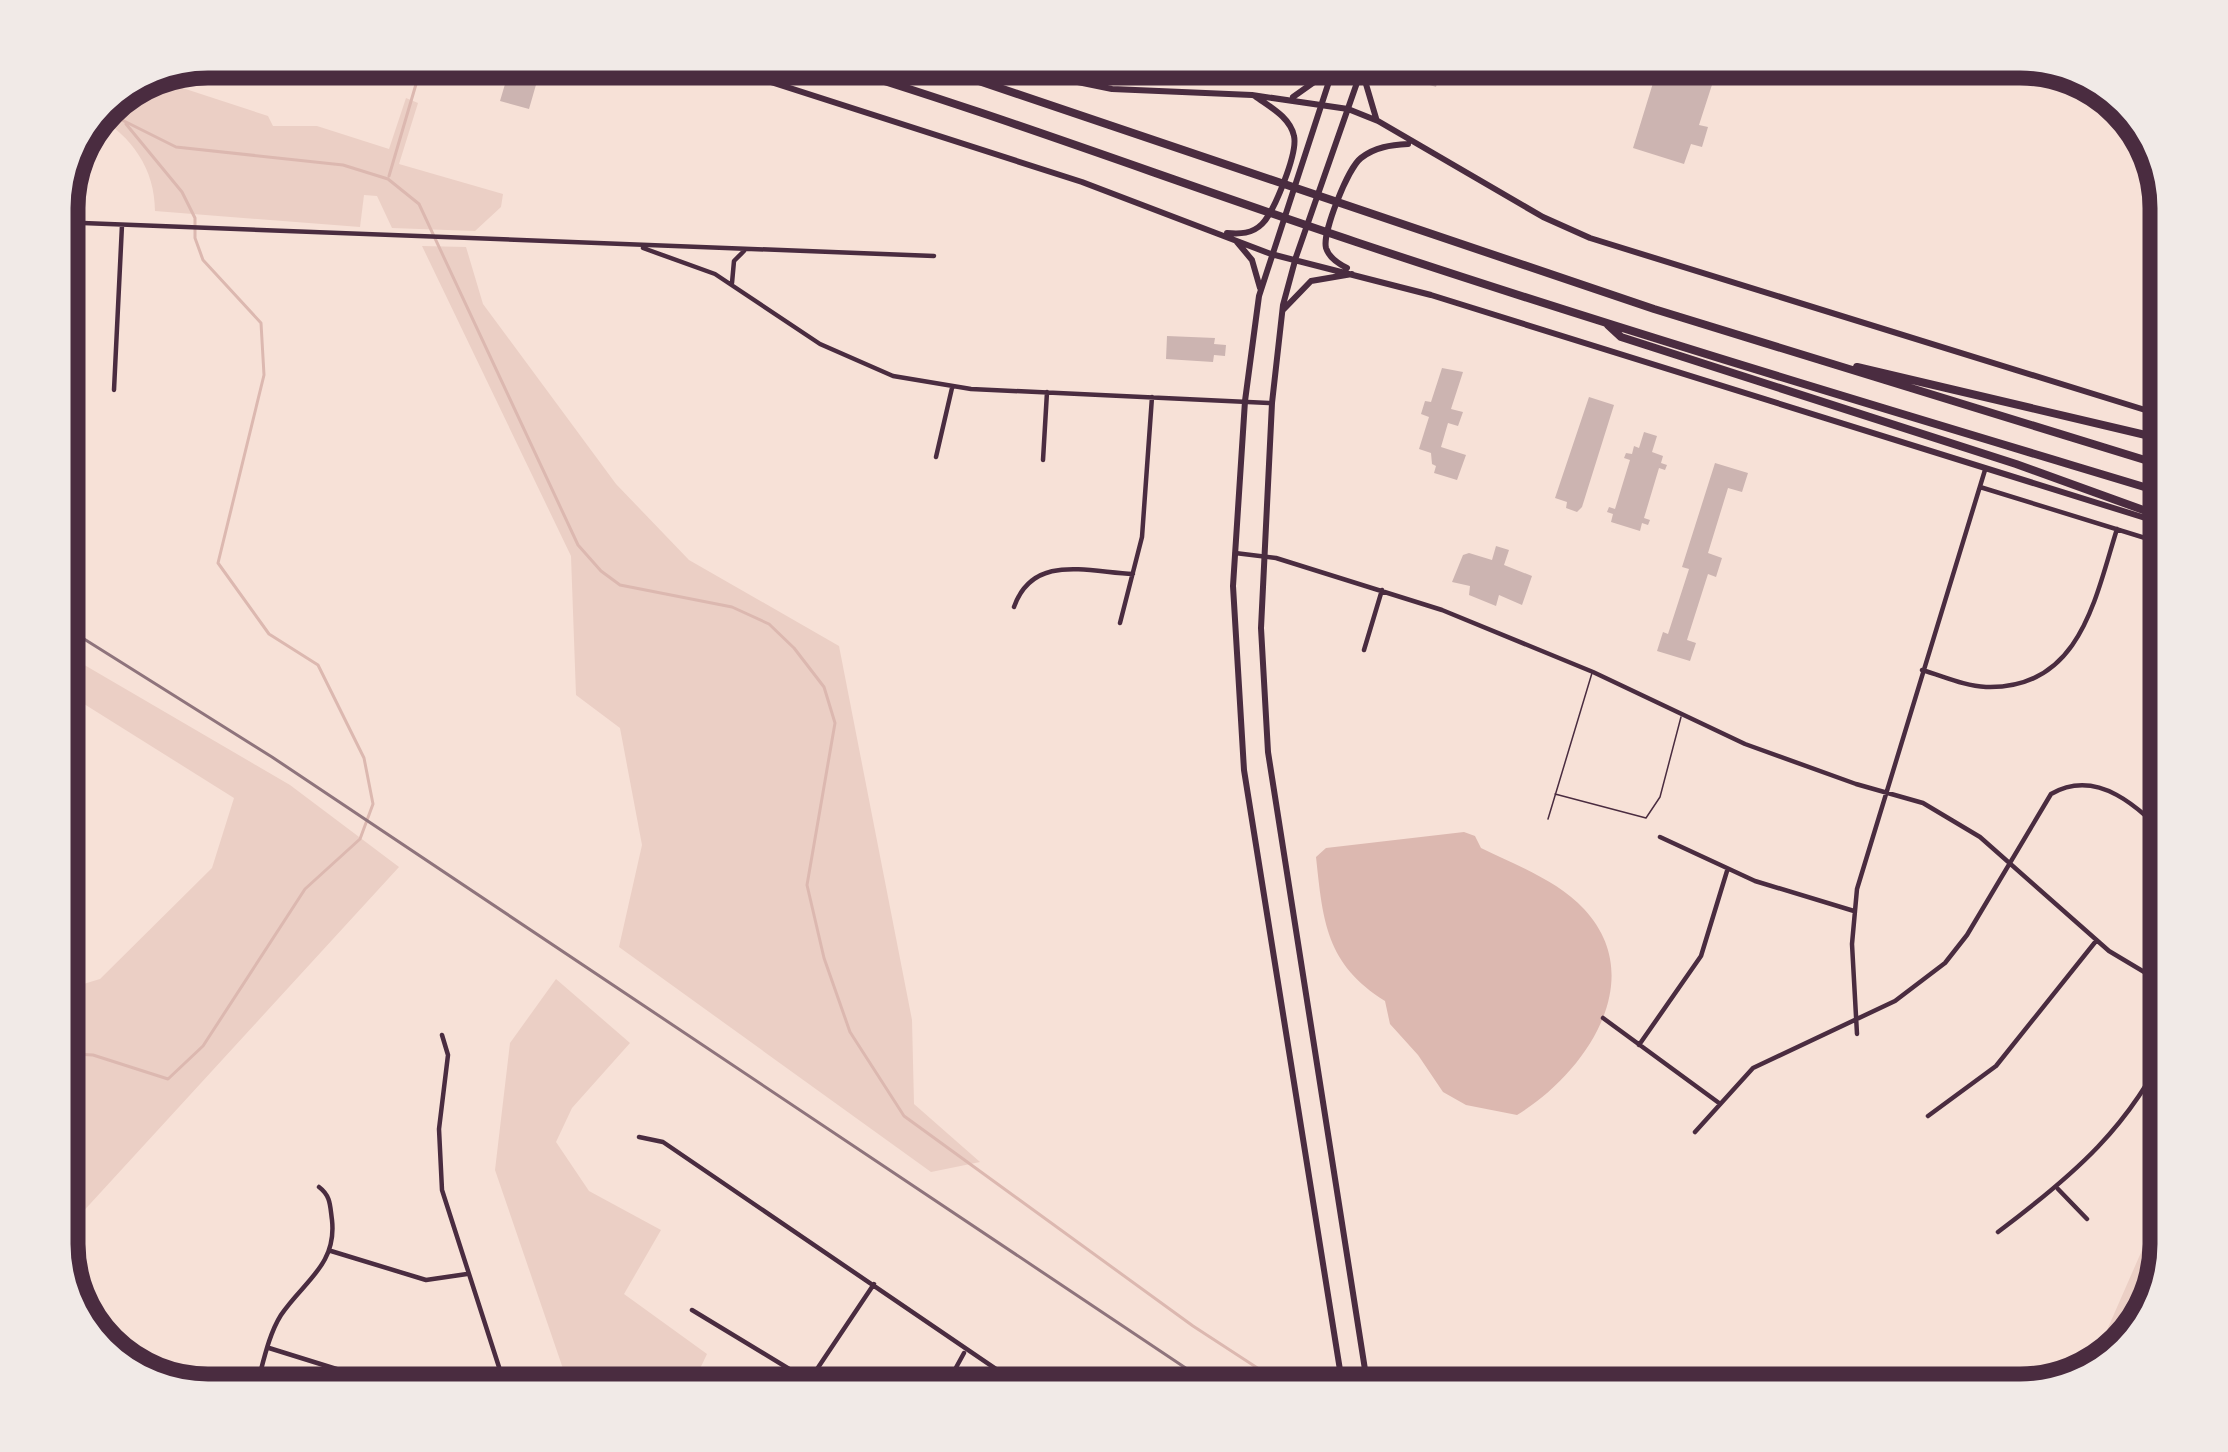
<svg xmlns="http://www.w3.org/2000/svg" width="2228" height="1452" viewBox="0 0 2228 1452" font-family="'Golos Text',sans-serif">
<rect width="100%" height="100%" fill="#f7e1d7"/>
<path fill="#ebcfc5" d="M 155,79 L 268,116 L 273,126 L 317,126 L 389,149 L 406,98 L 418,103 L 399,164 L 503,194 L 501,207 L 475,231 L 392,228 L 377,196 L 364,195 L 360,227 L 155,211 C 155,169 132,136 95,115 L 102,101 Z
M 422,246 L 466,247 L 483,304 L 616,484 L 689,560 L 839,646 L 912,1020 L 914,1104 L 980,1162 L 931,1172 L 619,947 L 642,845 L 620,728 L 576,695 L 571,556 Z
M 57,649 L 290,785 L 399,867 L 57,1240 L 57,992 L 100,979 L 212,868 L 234,798 L 57,687 Z
M 556,979 L 630,1043 L 572,1108 L 556,1142 L 589,1191 L 661,1230 L 624,1294 L 707,1354 L 694,1381 L 715,1395 L 572,1395 L 495,1170 L 510,1043 Z
M 2171,1184 L 2171,1245 L 2155,1299 L 2140,1333 L 2095,1375 L 2086,1378 Z"/>
<path fill="#dcb8b0" d="M 1464,832 L 1475,836 L 1481,848 C 1516,865 1558,881 1584,909 C 1651,981 1583,1075 1517,1115 L 1466,1105 L 1443,1092 L 1418,1055 L 1390,1024 L 1385,1001 C 1326,964 1323,922 1316,857 L 1326,848 Z"/>
<g fill="none" stroke-linecap="round" stroke-linejoin="round">
<path stroke="#dcb8b0" stroke-width="3" d="M 98,108 L 176,147 L 343,165 L 388,179 L 419,204 L 578,545 L 601,571 L 620,585 L 732,607 L 769,624 L 794,648 L 824,687 L 835,723 L 807,885 L 824,958 L 850,1032 L 904,1116 L 1193,1326 L 1299,1395
M 389,176 L 424,57
M 57,1053 L 93,1055 L 168,1079 L 203,1046 L 305,889 L 360,839 L 373,804 L 364,758 L 318,665 L 269,634 L 218,563 L 264,375 L 261,323 L 203,260 L 195,238 L 195,218 L 182,192 L 126,124"/>
</g>
<path fill="#ccb4b1" d="M 352,57 L 395,57 L 388,80 L 348,68 Z
M 513,57 L 544,57 L 529,109 L 500,101 Z
M 1415,57 L 1445,57 L 1436,87 L 1408,78 Z
M 1661,57 L 1720,60 L 1699,125 L 1708,127 L 1702,147 L 1691,144 L 1684,164 L 1633,148 Z
M 1167,336 L 1215,338 L 1214,344 L 1226,345 L 1225,356 L 1214,355 L 1213,362 L 1166,359 Z
M 1442,368 L 1463,372 L 1451,409 L 1463,412 L 1458,426 L 1448,423 L 1441,447 L 1466,455 L 1457,480 L 1434,473 L 1436,466 L 1432,464 L 1431,453 L 1419,449 L 1429,417 L 1421,414 L 1425,401 L 1431,402 Z
M 1589,397 L 1614,405 L 1582,507 L 1577,512 L 1566,508 L 1567,502 L 1555,498 Z
M 1644,432 L 1657,436 L 1652,452 L 1663,456 L 1661,463 L 1667,465 L 1665,470 L 1659,468 L 1644,518 L 1650,520 L 1648,525 L 1642,523 L 1640,531 L 1611,522 L 1613,514 L 1607,512 L 1609,507 L 1615,509 L 1630,460 L 1624,458 L 1626,453 L 1632,454 L 1634,446 L 1639,448 Z
M 1715,463 L 1748,473 L 1742,492 L 1728,488 L 1708,553 L 1722,558 L 1716,577 L 1708,574 L 1687,640 L 1696,643 L 1690,661 L 1657,651 L 1663,632 L 1668,634 L 1689,569 L 1682,567 Z
M 1496,546 L 1509,550 L 1504,565 L 1532,576 L 1522,605 L 1499,595 L 1496,606 L 1469,595 L 1470,586 L 1452,582 L 1463,555 L 1469,553 L 1492,560 Z"/>
<g fill="none" stroke-linecap="round" stroke-linejoin="round">
<path stroke="#4a2c40" stroke-width="1.5" d="M 1555,794 L 1646,818 L 1660,797 L 1681,717
M 1548,819 L 1592,673"/>
<path stroke="#4a2c40" stroke-width="4.5" d="M 57,222 L 934,256
M 643,248 L 715,274 L 820,344 L 893,376 L 971,389 L 1269,403
M 732,283 L 734,261 L 744,251
M 114,390 L 122,225
M 936,457 L 952,388
M 1043,460 L 1047,392
M 1980,487 L 2171,546
M 1235,553 L 1276,558 L 1442,610 L 1593,672 L 1745,744 L 1856,784 L 1923,803 L 1980,837 L 2109,951 L 2171,988
M 1014,607 C 1033,553 1088,572 1133,574
M 1120,623 L 1142,537 L 1152,397
M 1364,650 L 1382,590
M 1922,670 C 1943,676 1964,686 1986,687 C 2080,690 2095,599 2117,529
M 1660,837 L 1755,881 L 1854,911
M 1603,1018 L 1719,1103
M 1857,1034 L 1852,944 L 1857,889 L 1985,470
M 442,1035 L 448,1055 L 439,1129 L 442,1190 L 508,1395
M 1639,1045 L 1701,956 L 1727,871
M 1928,1116 L 1996,1066 L 2096,941
M 1695,1132 L 1753,1068 L 1895,1001 L 1945,963 L 1967,935 L 2051,794 C 2098,767 2139,808 2171,840
M 639,1137 L 663,1142 L 1034,1395
M 2058,1189 L 2087,1219
M 1998,1232 C 2074,1175 2131,1126 2171,1039
M 331,1251 L 426,1280 L 467,1274
M 692,1310 L 809,1381
M 269,1348 L 420,1395
M 254,1395 C 262,1370 267,1337 281,1315 C 303,1282 337,1265 332,1220 C 330,1206 331,1196 319,1187
M 452,1395 L 502,1380
M 805,1395 L 809,1381 L 874,1284
M 941,1395 L 964,1353"/>
<path stroke="#4a2c40" stroke-width="6" d="M 693,57 L 1082,182 L 1271,254 L 1431,295 L 2171,526
M 996,57 L 1068,80 L 1112,89 L 1252,95 L 1348,109 L 1378,121 L 1543,217 L 1590,238 L 2171,418
M 1337,57 L 1259,296 L 1245,401 L 1233,586 L 1244,770 L 1344,1395
M 1366,57 L 1296,257 L 1283,305 L 1272,403 L 1261,628 L 1268,752 L 1369,1395
M 1363,74 L 1376,118
M 1293,97 L 1331,70
M 1227,233 C 1240,234 1252,234 1262,224 C 1274,212 1298,153 1294,136 C 1290,117 1270,107 1255,96
M 1237,242 L 1252,260 L 1260,288
M 1347,268 C 1339,264 1329,258 1326,248 C 1322,233 1348,168 1361,158 C 1375,147 1391,145 1408,144
M 1283,310 L 1311,281 L 1352,274"/>
<path stroke="#4a2c40" stroke-width="8" d="M 806,57 C 992,112 1172,181 1356,242 C 1626,332 1899,413 2171,495
M 908,57 L 1654,309 L 2171,468
M 1608,325 L 1621,337 L 2016,464 L 2171,520
M 1857,367 L 2171,441"/>
<path stroke="#8f747c" stroke-width="3" d="M 57,622 L 272,757 L 1226,1395"/>
</g>
<path d="M0 0H2228V1452H0ZM208 78H2020A130 130 0 0 1 2150 208V1244A130 130 0 0 1 2020 1374H208A130 130 0 0 1 78 1244V208A130 130 0 0 1 208 78Z" fill="#f1eae7" fill-rule="evenodd"/>
<path fill="none" stroke="#4a2c40" stroke-width="15" d="M208 78H2020A130 130 0 0 1 2150 208V1244A130 130 0 0 1 2020 1374H208A130 130 0 0 1 78 1244V208A130 130 0 0 1 208 78Z"/>
</svg>
